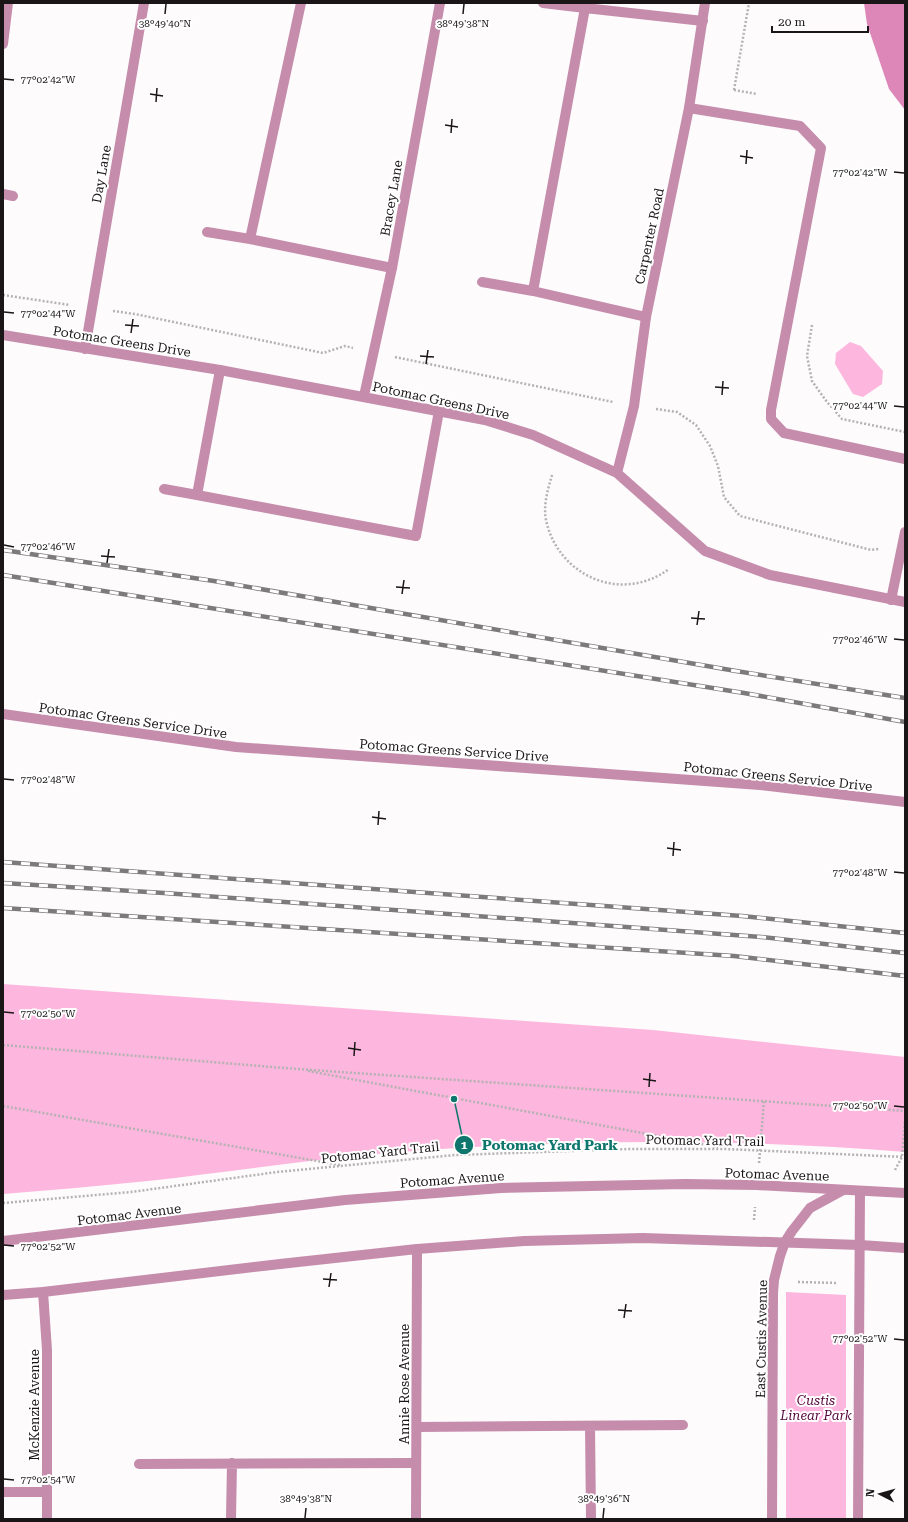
<svg xmlns="http://www.w3.org/2000/svg" width="908" height="1522" viewBox="0 0 908 1522" font-family="'Roboto Serif',serif">
<rect width="100%" height="100%" fill="#fdfbfc"/>
<path fill="#fdb6dd" d="M 850,342 L 861,346 L 883,371 L 882,384 L 863,397 L 853,394 L 835,364 L 836,353 Z
M 3,984 L 653,1030 L 905,1057 L 905,1152 C 733,1138 560,1139 387,1153 C 307,1160 228,1172 148,1181 C 100,1186 51,1190 3,1194 Z
M 786,1292 L 846,1295 L 846,1519 L 786,1519 Z"/>
<path fill="#dd86b8" d="M 864,3 L 905,3 L 905,110 L 889,89 L 867,24 Z"/>
<g fill="none" stroke-linecap="round" stroke-linejoin="round">
<path stroke="#b4b2b3" stroke-width="2.5" stroke-dasharray="2 2" stroke-linecap="butt" d="M 734,90 L 757,94
M 734,90 L 749,3
M 3,295 L 70,305
M 113,311 L 135,314 L 323,353 L 345,346 L 353,348
M 812,325 L 807,356 L 812,381 L 827,402 L 842,419 L 905,432
M 395,357 L 613,402
M 656,409 L 677,412 L 696,425 L 710,446 L 718,466 L 724,497 L 740,516 L 871,550 L 879,549
M 552,475 C 548,489 543,505 546,520 C 558,576 621,604 669,569
M 3,1045 L 297,1069 L 905,1111
M 308,1071 L 718,1147
M 3,1106 L 340,1165
M 759,1163 L 764,1101
M 895,1170 L 902,1157 L 905,1121
M 3,1203 L 131,1192 L 277,1172 L 455,1155 L 629,1149 L 725,1149 L 905,1157
M 754,1220 L 755,1207
M 798,1282 L 838,1283"/>
<path stroke="#c68cac" stroke-width="10" d="M 301,3 L 250,239 L 392,268
M 543,3 L 585,8
M 3,44 L 8,3
M 689,108 L 800,126 L 821,148 L 771,410 L 771,419 L 784,433 L 905,459
M 3,194 L 13,196
M 207,232 L 250,239
M 482,282 L 533,291
M 646,317 L 533,291 L 585,8 L 703,21
M 220,370 L 197,495 L 416,536 L 439,411
M 164,489 L 197,495
M 891,600 L 905,532
M 3,714 L 236,747 L 760,785 L 905,802
M 590,1426 L 591,1519
M 417,1427 L 683,1425
M 139,1464 L 416,1463
M 3,1492 L 47,1492
M 231,1519 L 232,1463"/>
<path stroke="#c68cac" stroke-width="10" d="M 3,335 L 220,370 L 485,420 L 533,435 L 617,473 L 705,551 L 770,575 L 905,602
M 85,349 L 144,3
M 364,396 L 392,268 L 440,3
M 617,473 L 634,406 L 646,317 L 689,108 L 705,3
M 43,1292 L 47,1350 L 47,1519
M 416,1519 L 417,1249
M 772,1519 L 773,1293 L 774,1280 L 780,1256 L 785,1242 L 792,1231 L 810,1208 L 843,1190
M 858,1519 L 860,1191"/>
<path stroke="#c68cac" stroke-width="10" d="M 3,1241 L 345,1200 L 501,1188 L 685,1184 L 757,1185 L 905,1193
M 3,1295 L 43,1292 L 280,1264 L 417,1249 L 524,1241 L 643,1238 L 860,1245 L 905,1248"/>
<defs>
<path id="rail" d="M 3,550 L 214,581 L 736,671 L 905,698
M 3,575 L 744,693 L 905,722
M 3,862 L 742,916 L 905,933
M 3,883 L 164,893 L 761,937 L 905,953
M 3,908 L 734,956 L 905,976"/>
</defs>
<use href="#rail" stroke="#7d7a7c" stroke-width="4.5"/>
<use href="#rail" stroke="#fff" stroke-width="3" stroke-dasharray="9" stroke-linecap="butt"/>
</g>
<path fill="none" stroke="#1a1618" stroke-width="1.5" d="M 165,14 L 166,4M 463,14 L 464,4M 4,79 L 14,80M 150,94 L 163,96M 156,102 L 157,88M 445,125 L 458,127M 451,133 L 452,119M 740,156 L 753,158M 746,164 L 747,150M 894,172 L 904,173M 4,312 L 14,313M 125,325 L 139,326M 131,333 L 133,319M 420,356 L 434,357M 426,364 L 428,350M 715,387 L 729,388M 722,395 L 723,381M 894,406 L 904,407M 4,545 L 14,547M 101,556 L 115,557M 107,563 L 109,549M 396,587 L 410,588M 402,594 L 404,580M 691,618 L 705,619M 697,625 L 699,611M 894,639 L 904,640M 4,779 L 14,780M 372,817 L 386,819M 378,825 L 379,811M 667,848 L 681,850M 673,856 L 674,842M 894,872 L 904,873M 4,1012 L 14,1013M 348,1048 L 361,1050M 354,1056 L 355,1042M 643,1079 L 656,1081M 649,1087 L 650,1073M 894,1106 L 904,1107M 4,1245 L 14,1246M 323,1279 L 337,1280M 329,1287 L 331,1273M 618,1310 L 632,1311M 624,1318 L 626,1304M 894,1339 L 904,1340M 4,1479 L 14,1480M 305,1518 L 306,1508M 603,1518 L 604,1508"/>
<g text-anchor="middle" stroke-width="4" stroke-linejoin="round" paint-order="stroke">
<g font-size="13" fill="#1a1618" stroke="#fff">
<text transform="translate(101 174) rotate(-80)" y="5">Day Lane</text>
<text transform="translate(391 198) rotate(-80)" y="5">Bracey Lane</text>
<text transform="translate(649 236) rotate(-78)" y="5">Carpenter Road</text>
<text transform="translate(122 341) rotate(9)" y="5">Potomac Greens Drive</text>
<text transform="translate(441 400) rotate(12)" y="5">Potomac Greens Drive</text>
<text transform="translate(133 720) rotate(8)" y="5">Potomac Greens Service Drive</text>
<text transform="translate(454 750) rotate(4)" y="5">Potomac Greens Service Drive</text>
<text transform="translate(778 776) rotate(6)" y="5">Potomac Greens Service Drive</text>
<text transform="translate(705 1140) rotate(1)" y="5">Potomac Yard Trail</text>
<text transform="translate(380 1152) rotate(-6)" y="5">Potomac Yard Trail</text>
<text transform="translate(777 1174) rotate(2)" y="5">Potomac Avenue</text>
<text transform="translate(452 1179) rotate(-4)" y="5">Potomac Avenue</text>
<text transform="translate(129 1214) rotate(-7)" y="5">Potomac Avenue</text>
<text transform="translate(761 1339) rotate(-89)" y="5">East Custis Avenue</text>
<text transform="translate(404 1384) rotate(-90)" y="5">Annie Rose Avenue</text>
<text transform="translate(34 1405) rotate(-90)" y="5">McKenzie Avenue</text>
</g>
<g font-size="13" font-style="italic" fill="#55063d" stroke="#fff">
<text x="816" y="1405">Custis<tspan x="816" dy="15">Linear Park</tspan></text>
</g>
</g>
<g font-size="10" text-anchor="middle" fill="#1a1618" stroke="#fff" stroke-width="4" stroke-linejoin="round" paint-order="stroke">
<text x="165" y="27">38°49'40"N</text>
<text x="463" y="27">38°49'38"N</text>
<text x="48" y="83">77°02'42"W</text>
<text x="860" y="176">77°02'42"W</text>
<text x="48" y="317">77°02'44"W</text>
<text x="860" y="409">77°02'44"W</text>
<text x="48" y="550">77°02'46"W</text>
<text x="860" y="643">77°02'46"W</text>
<text x="48" y="783">77°02'48"W</text>
<text x="860" y="876">77°02'48"W</text>
<text x="48" y="1017">77°02'50"W</text>
<text x="860" y="1109">77°02'50"W</text>
<text x="48" y="1250">77°02'52"W</text>
<text x="860" y="1342">77°02'52"W</text>
<text x="48" y="1483">77°02'54"W</text>
<text x="306" y="1502">38°49'38"N</text>
<text x="604" y="1502">38°49'36"N</text>
</g>
<path fill="none" stroke="#0f766e" stroke-width="1.5" d="M454 1099L464 1145"/>
<g fill="#0f766e" stroke="#fff" stroke-width="1.5">
<circle cx="454" cy="1099" r="4"/>
<circle cx="464" cy="1145" r="10"/>
</g>
<g font-size="12" text-anchor="middle" font-weight="bold" fill="#fff">
<text x="464" y="1149">1</text>
</g>
<g font-size="14" text-anchor="middle" font-weight="bold" fill="#0f766e" stroke="#fff" stroke-width="4" stroke-linejoin="round" paint-order="stroke">
<text x="550" y="1150">Potomac Yard Park</text>
</g>
<rect width="908" height="1522" fill="none" stroke="#1a1618" stroke-width="8"/>
<g transform="translate(880 1494) rotate(276)" stroke="#ffffff" stroke-width="3" paint-order="stroke">
<path d="M0-3L7 15L0 10L-7 15Z" fill="#1a1618"/>
<text y="-6" font-size="11" font-weight="bold" text-anchor="middle" fill="#1a1618">N</text>
</g>
<path d="M772 26v6h96v-6" fill="none" stroke="#1a1618" stroke-width="2"/>
<text x="778" y="26" font-size="12" fill="#1a1618" stroke="#ffffff" stroke-width="3" paint-order="stroke">20 m</text>
</svg>
